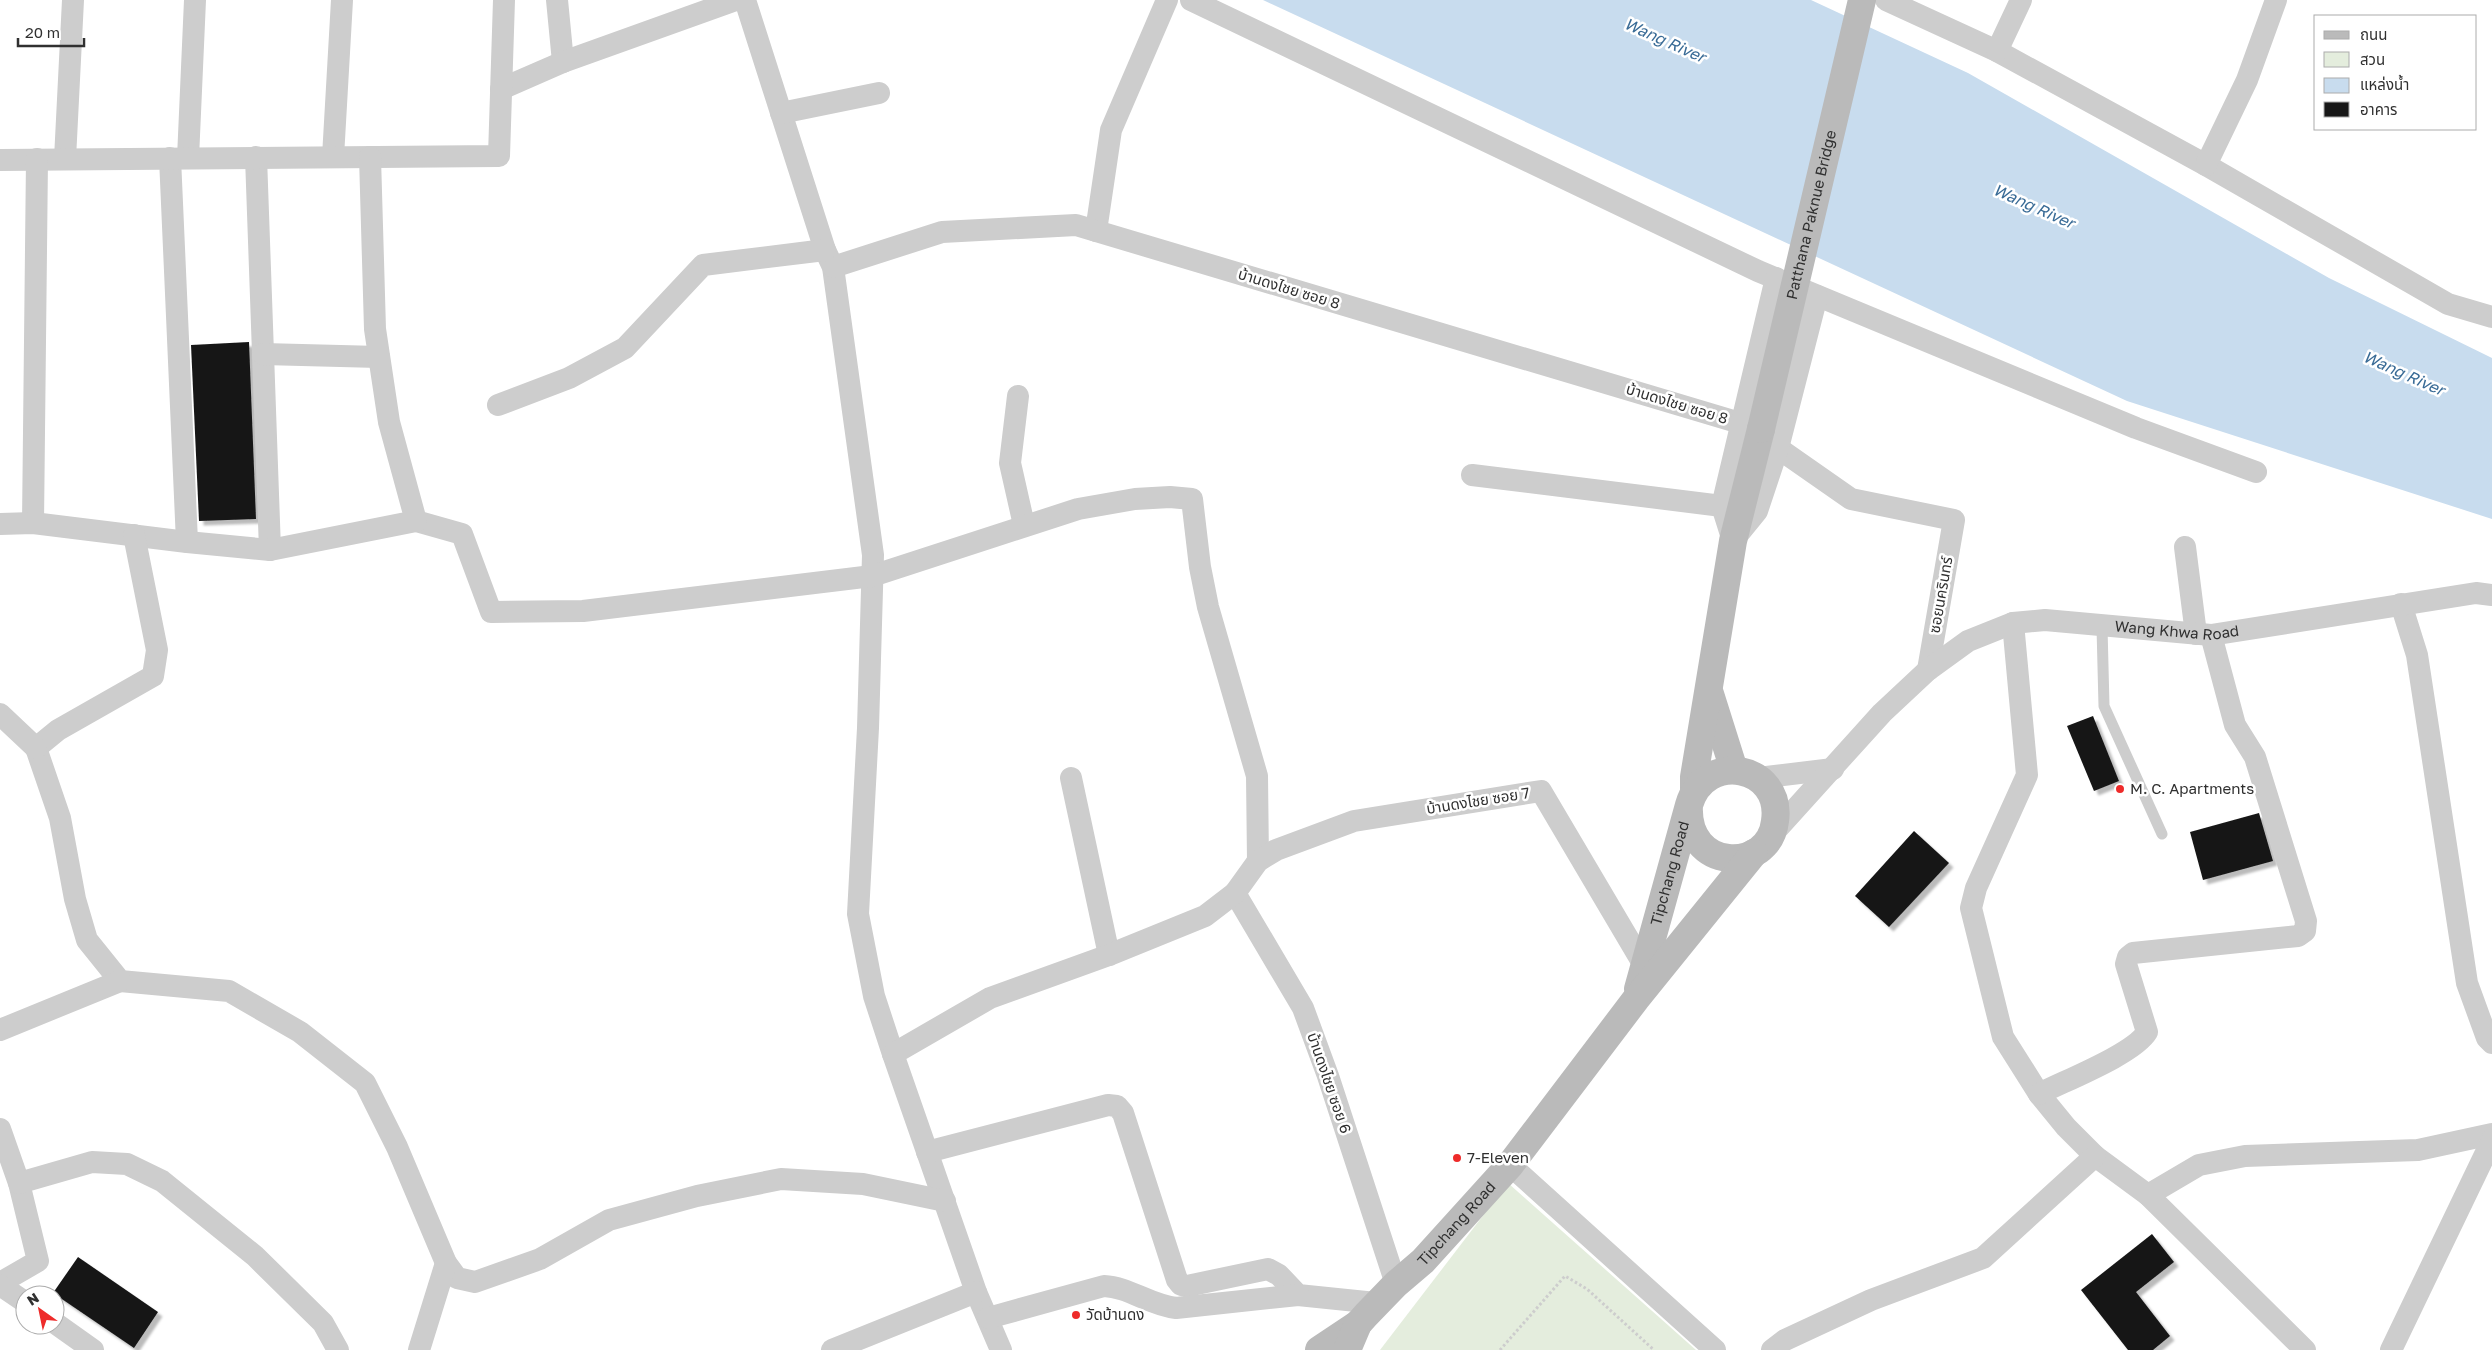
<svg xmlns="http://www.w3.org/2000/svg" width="2492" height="1350" viewBox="0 0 2492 1350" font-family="'Golos Text','Noto Sans Thai',sans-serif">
<defs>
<filter id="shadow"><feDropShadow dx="4.5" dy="4.5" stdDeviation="1" flood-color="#0004"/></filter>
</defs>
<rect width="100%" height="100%" fill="#fff"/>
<path fill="#e4eddd" d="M 1508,1183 L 1696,1350 L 1380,1350 Z"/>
<path fill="#c8dcee" d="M 1263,0 L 1811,0 L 1968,73 L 2329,278 L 2492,358 L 2492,519 L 2127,401 Z"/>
<path fill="#171717" filter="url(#shadow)" d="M 249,342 L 256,519 L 199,521 L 191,345 Z
M 2093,716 L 2119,781 L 2094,791 L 2067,726 Z
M 2259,813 L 2273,861 L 2203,880 L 2190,832 Z
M 1914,831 L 1949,863 L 1889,927 L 1855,896 Z
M 2152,1234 L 2174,1262 L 2136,1292 L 2170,1336 L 2153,1350 L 2128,1350 L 2081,1290 Z
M 78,1257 L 158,1312 L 134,1348 L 53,1293 Z"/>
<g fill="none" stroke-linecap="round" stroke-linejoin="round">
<path stroke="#cdcdcd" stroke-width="3" stroke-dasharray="2.5 2.5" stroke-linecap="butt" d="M 1500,1350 L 1565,1276 L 1587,1289 L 1654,1350"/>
<path stroke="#cdcdcd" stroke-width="11" d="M 2102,627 L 2104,706 L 2162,834"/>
<g stroke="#cdcdcd" stroke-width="22">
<path d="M 557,0 L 563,62"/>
<path d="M 745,0 L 825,250 L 833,267 L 873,555 L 868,728 L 858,914 L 874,996 L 893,1054 L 976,1292 L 1001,1350"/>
<path d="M 1191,0 L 1758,271 L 2136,428 L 2256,472"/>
<path d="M 1886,0 L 1997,51 L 2206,165 L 2448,304 L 2492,317"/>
<path d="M 1997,51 L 2021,0"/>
<path d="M 501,89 L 563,62 L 736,0"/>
<path d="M 781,113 L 879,93"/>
<path d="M 256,157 L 270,550"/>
<path d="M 333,157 L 342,0"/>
<path d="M 170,158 L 187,542"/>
<path d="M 188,158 L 195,0"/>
<path d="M 65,159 L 73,0"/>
<path d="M 0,160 L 499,156 L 504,0"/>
<path d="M 2206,165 L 2247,80 L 2276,0"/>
<path d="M 1096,231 L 1111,130 L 1167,0"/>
<path d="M 833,267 L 942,232 L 1076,225 L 1740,423"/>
<path d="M 263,354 L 379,357"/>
<path d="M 1018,396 L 1010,463 L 1024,525"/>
<path d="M 498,405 L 569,378 L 625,348 L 703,265 L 825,250"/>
<path d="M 1778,448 L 1851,499 L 1954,520 L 1928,670"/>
<path d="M 1472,475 L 1722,506"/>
<path d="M 416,521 L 462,534 L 491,612 L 583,611 L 872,576 L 1078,509 L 1135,499 L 1170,497 L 1192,499 L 1200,567 L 1208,607 L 1257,776 L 1258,861"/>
<path d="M 33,523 L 37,159"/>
<path d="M 0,524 L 33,523 L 187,542 L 270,550 L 416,521 L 389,422 L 375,329 L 370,157"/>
<path d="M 134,535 L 157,650 L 153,676 L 58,730 L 36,748 L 60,818 L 75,899 L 87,940 L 120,981 L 229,991 L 300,1032 L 365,1083 L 397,1147 L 446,1263 L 457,1278 L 475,1282 L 540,1259 L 609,1220 L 697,1196 L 781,1179 L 863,1184 L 945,1201"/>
<path d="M 1735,538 L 1757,511 L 1778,448 L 1817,296"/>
<path d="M 1733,541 L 1722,506 L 1776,278"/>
<path d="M 2185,547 L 2196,634"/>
<path d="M 2401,604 L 2417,655 L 2467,983 L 2487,1038 L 2492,1043"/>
<path d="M 2013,623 L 2027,775 L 1976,888 L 1971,908 L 2003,1037 L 2039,1094 L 2066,1127 L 2095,1156 L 2148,1195 L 2305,1350"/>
<path d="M 0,714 L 36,748"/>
<path d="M 1071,778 L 1109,955"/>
<path d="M 1758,778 L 1833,769"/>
<path id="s1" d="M 1769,838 L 1882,713 L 1928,670 L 1968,641 L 2013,623 L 2045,620 L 2211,635 L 2476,593 L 2492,595"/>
<path d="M 1235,893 L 1303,1008 L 1328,1076 L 1396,1284"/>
<path d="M 0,1030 L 120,981"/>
<path d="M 893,1054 L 990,998 L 1109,955 L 1205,916 L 1235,893 L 1258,861 L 1276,850 L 1354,821 L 1541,791 L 1645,967"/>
<path d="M 2039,1094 C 2064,1081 2134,1054 2147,1032 L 2126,964 L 2128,957 L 2133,953 L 2298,936 L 2305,931 L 2306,921 L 2255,757 L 2235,725 L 2211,635"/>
<path d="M 0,1129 L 19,1183 L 38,1261 L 0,1283"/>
<path d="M 927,1152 L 1108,1105 L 1117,1106 L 1123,1113 L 1177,1280 L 1181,1285 L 1187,1286 L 1268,1269 L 1279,1275 L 1298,1295 L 1376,1303"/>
<path d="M 1510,1165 L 1715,1350"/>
<path d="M 19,1183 L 92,1162 L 127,1164 L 162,1181 L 255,1256 L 323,1323 L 338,1350"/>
<path d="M 2148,1195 L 2199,1165 L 2245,1156 L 2418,1150 L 2492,1134"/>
<path d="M 0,1285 L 25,1302"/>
<path d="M 988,1318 L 1104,1286 C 1129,1287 1149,1305 1176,1308 L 1298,1295"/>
<path d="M 55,1323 L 93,1350"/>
<path d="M 419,1350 L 446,1263"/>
<path d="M 832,1350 L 976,1292"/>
<path d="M 1772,1350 L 1785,1340 L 1871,1300 L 1983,1258 L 2095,1156"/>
<path d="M 2391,1350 L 2492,1140"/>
</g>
<g stroke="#bababa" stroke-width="28">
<path d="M 1710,694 L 1734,770"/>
<path d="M 1694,791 L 1694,777 L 1733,541 L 1761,429"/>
<path id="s2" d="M 1638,989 L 1689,805 C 1705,750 1783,765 1775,821 C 1769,874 1685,872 1689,805"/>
<path d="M 1319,1350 L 1358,1324"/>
<path id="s3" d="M 1347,1350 L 1358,1324 L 1366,1315 L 1396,1284 L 1423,1261 L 1510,1165 L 1636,999 L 1754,853"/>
</g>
<path stroke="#bababa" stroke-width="28" id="s4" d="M 1761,429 L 1862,0"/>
</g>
<g fill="#ee2b2a" stroke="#fff" stroke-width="2">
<circle cx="2120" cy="789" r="5"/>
<circle cx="1457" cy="1158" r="5"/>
<circle cx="1076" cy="1315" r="5"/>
</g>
<g text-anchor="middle" stroke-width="5" stroke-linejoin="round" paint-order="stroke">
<g font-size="15" fill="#303030" stroke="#fff">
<text dy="5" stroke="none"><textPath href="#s4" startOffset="220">Patthana Paknue Bridge</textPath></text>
<text transform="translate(1289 289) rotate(17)" y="5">บ้านดงไชย ซอย 8</text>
<text transform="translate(1677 404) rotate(17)" y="5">บ้านดงไชย ซอย 8</text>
<text transform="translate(1941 595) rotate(-80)" y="5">ซอยนครินทร์</text>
<text dy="5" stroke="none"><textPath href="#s1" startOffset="494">Wang Khwa Road</textPath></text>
<text transform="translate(1478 801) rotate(-9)" y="5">บ้านดงไชย ซอย 7</text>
<text dy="5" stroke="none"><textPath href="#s2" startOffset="120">Tipchang Road</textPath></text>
<text transform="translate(1329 1083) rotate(71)" y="5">บ้านดงไชย ซอย 6</text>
<text dy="5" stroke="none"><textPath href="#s3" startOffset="169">Tipchang Road</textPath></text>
</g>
<g font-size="15" fill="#303030" stroke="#fff" text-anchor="start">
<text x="2130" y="794">M. C. Apartments</text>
<text x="1467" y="1163">7-Eleven</text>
<text x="1086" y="1320">วัดบ้านดง</text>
</g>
<g font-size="16" font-style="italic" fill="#396b96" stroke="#fff">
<text transform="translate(1665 40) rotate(24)" y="6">Wang River</text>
<text transform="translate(2034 206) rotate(24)" y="6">Wang River</text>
<text transform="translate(2404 373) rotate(24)" y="6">Wang River</text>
</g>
</g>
<rect x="2314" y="15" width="162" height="115" fill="#ffffff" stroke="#acacac"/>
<rect x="2324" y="31" width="25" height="8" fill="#bababa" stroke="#acacac"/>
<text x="2360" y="40" font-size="15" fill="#303030">ถนน</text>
<rect x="2324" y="52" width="25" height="15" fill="#e4eddd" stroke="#acacac"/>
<text x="2360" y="65" font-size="15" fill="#303030">สวน</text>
<rect x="2324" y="78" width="25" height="15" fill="#c8dcee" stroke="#acacac"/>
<text x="2360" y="90" font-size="15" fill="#303030">แหล่งน้ำ</text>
<rect x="2324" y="102" width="25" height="15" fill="#171717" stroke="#acacac"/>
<text x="2360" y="115" font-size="15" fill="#303030">อาคาร</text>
<g transform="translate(40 1310) rotate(327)"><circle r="24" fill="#ffffff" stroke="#acacac"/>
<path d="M0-4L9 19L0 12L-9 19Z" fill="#ee2b2a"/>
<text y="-8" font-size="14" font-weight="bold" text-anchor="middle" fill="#303030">N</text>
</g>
<path d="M18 38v8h66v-8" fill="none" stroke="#303030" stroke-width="2.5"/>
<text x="25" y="38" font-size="15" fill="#303030" stroke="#ffffff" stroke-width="4" paint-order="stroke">20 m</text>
</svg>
